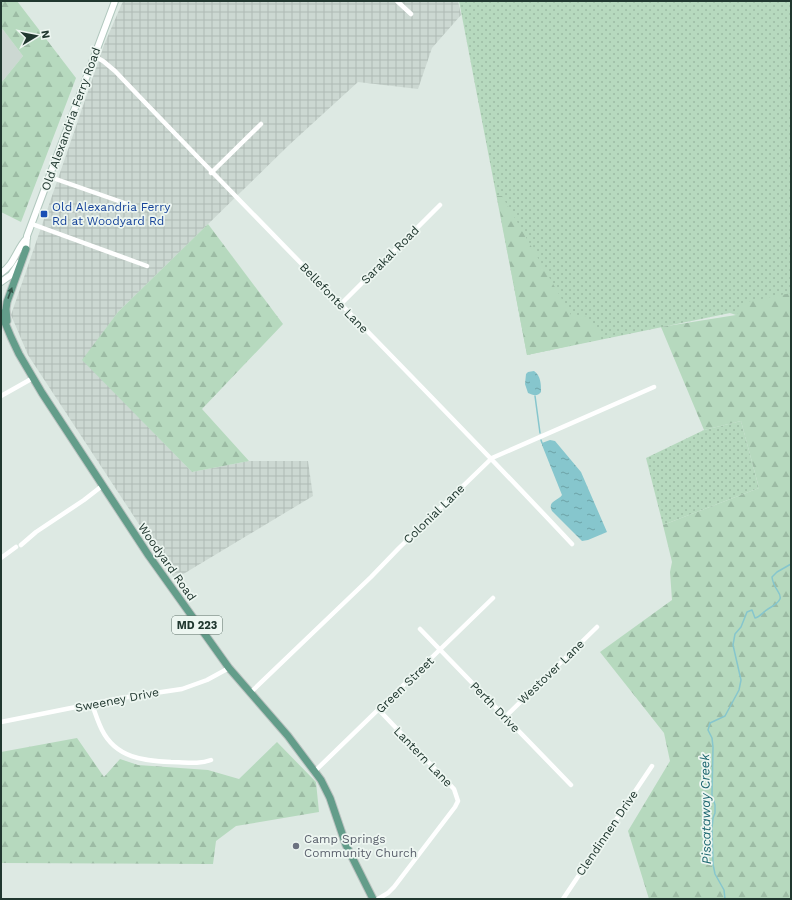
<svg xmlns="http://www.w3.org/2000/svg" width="792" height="900" viewBox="0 0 792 900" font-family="'Work Sans',sans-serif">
<defs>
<pattern id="industrial-grid" width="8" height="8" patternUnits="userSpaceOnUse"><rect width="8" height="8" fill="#ccd8d2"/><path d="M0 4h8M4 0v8" fill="none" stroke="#afbab5"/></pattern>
<pattern id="grass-dots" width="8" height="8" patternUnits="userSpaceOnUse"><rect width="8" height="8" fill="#b6d9be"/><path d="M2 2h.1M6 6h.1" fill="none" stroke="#9cbba4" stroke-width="1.8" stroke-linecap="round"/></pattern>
<pattern id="forest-firs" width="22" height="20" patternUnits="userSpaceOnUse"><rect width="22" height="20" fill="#b6d9be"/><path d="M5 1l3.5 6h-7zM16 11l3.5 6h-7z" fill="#9cbba4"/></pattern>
<pattern id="water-ripples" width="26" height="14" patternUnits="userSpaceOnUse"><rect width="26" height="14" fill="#86c6cd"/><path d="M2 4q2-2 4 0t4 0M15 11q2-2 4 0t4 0" fill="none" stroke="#6da2a7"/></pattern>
</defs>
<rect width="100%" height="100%" fill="#dde9e3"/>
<path fill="#ccd8d2" d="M 1,27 L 23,56 L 1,83 Z"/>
<path fill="url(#industrial-grid)" d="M 123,1 L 458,1 L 461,15 L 432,48 L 418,89 L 358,82 L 289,145 L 118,312 L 83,360 L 192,472 L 249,461 L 308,461 L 313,496 L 175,579 L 28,355 L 11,315 L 104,45 Z"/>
<path fill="url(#grass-dots)" d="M 459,1 L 791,1 L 791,303 L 736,315 L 730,313 L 527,355 Z
M 741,421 L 759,488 L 663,525 L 646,458 L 704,430 Z"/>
<path fill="url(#forest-firs)" d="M 1,1 L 17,1 L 76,78 L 21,222 L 1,212 L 1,83 L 23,56 L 1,27 Z
M 497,196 L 502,196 L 571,315 L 586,317 L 599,333 L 601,339 L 527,355 Z
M 208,224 L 283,324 L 202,409 L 249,461 L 192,472 L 82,360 L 118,312 Z
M 791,293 L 791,899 L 649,899 L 628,831 L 670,761 L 664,733 L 600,652 L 672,600 L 670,572 L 672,562 L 663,525 L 759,488 L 741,421 L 704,430 L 661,327 L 736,315 L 746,302 Z
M 77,738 L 104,777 L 120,759 L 138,765 L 208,770 L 239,779 L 277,742 L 316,782 L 319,812 L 236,826 L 216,841 L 213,864 L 1,863 L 1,752 Z"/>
<path fill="url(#water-ripples)" d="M 534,371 C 541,376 541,384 541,392 C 537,397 533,395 528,393 L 525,384 L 526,374 L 528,372 Z
M 550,440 L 555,441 L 581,472 L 607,532 L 588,540 L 582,541 L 552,511 C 547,501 558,501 562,495 L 542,445 L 542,443 Z"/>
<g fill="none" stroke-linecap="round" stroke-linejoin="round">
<path stroke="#86c6cd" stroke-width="1.5" d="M 535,396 L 540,433
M 541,440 L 542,443
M 725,899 L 724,890 L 715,874 L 713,864 L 712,828 L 713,818 L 715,813 L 715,805 L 712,795 L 713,747 L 712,738 L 708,730 L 710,723 L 725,716 L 739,690 L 741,680 L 733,645 L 735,634 L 741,627 L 747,612 L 752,610 L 755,618 C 760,617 763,612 768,609 C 792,595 774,595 772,577 L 777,572 L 791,564"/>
<defs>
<path id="secondary" d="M 24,253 L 26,249 L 27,236 L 115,1
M 1,273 C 15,264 16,249 27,238
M 1,282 L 11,275 L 19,263"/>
<path id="primary" d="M 1,313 L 11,337 L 19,354 L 42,393 L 149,556 L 229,668 L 288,736 L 321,780 L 330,798 L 346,845 L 373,899
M 7,321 L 6,309 L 7,302 L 26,249"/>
</defs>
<use href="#secondary" stroke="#b1c8be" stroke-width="8"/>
<use href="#primary" stroke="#bcc3c1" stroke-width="9"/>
<path stroke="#fff" stroke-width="4.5" d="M 397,1 L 411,14
M 94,56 L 103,61 L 115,71 C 266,230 422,384 572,544
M 211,173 L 261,124
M 50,177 L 130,205
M 32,224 L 147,266
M 341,304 L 440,205
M 1,396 L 33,378
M 21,545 L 36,532 L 84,500 L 102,486
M 1,558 L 16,547
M 420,629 L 571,785
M 250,693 L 371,577 L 399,548 L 492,458 L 654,387
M 92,704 C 95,713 98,722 102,730 C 116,758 144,761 171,762 C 185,762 198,765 211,760
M 505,717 L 597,627
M 1,722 L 121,698 L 182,689 L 207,680 L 229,668
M 315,771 L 493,598
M 378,899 L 388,893 L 394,887 L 455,807 L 458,801 L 454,789 L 379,710
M 563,899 L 652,766"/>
<use href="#secondary" stroke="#fff" stroke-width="6"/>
<use href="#primary" stroke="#639d8a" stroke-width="7"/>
</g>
<defs><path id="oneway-solid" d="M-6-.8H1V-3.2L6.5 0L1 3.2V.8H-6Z"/></defs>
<use fill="#34564a" href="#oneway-solid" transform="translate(10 293) rotate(-70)"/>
<rect fill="#1a4fb4" stroke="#edf6f1" stroke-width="1.5" x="40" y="210" width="8" height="8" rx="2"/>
<circle fill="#6b7280" stroke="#edf6f1" stroke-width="1.5" cx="296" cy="846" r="4"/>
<g text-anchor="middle" stroke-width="3.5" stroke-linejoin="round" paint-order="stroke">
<rect fill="#edf6f1" stroke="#5e7069" stroke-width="1" x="172" y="616" width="50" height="18" rx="3"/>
<g font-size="11" font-weight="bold" fill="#20372f">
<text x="197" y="629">MD 223</text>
</g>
<g font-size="12" fill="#20372f" stroke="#edf6f1">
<text transform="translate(71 119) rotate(-70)" y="4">Old Alexandria Ferry Road</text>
<text transform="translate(390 255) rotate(-45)" y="4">Sarakal Road</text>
<text transform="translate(334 298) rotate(46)" y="4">Bellefonte Lane</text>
<text transform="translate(434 514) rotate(-44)" y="4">Colonial Lane</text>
<text transform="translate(167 562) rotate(55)" y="4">Woodyard Road</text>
<text transform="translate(551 672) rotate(-44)" y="4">Westover Lane</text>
<text transform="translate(405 685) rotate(-44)" y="4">Green Street</text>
<text transform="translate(117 700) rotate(-11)" y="4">Sweeney Drive</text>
<text transform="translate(495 707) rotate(46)" y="4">Perth Drive</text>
<text transform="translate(423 757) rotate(46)" y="4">Lantern Lane</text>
<text transform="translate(607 833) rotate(-56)" y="4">Clendinnen Drive</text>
</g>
<g font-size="12" fill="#164399" stroke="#edf6f1" text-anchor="start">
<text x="52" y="211">Old Alexandria Ferry<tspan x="52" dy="14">Rd at Woodyard Rd</tspan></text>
</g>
<g font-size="12" fill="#5b616d" stroke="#edf6f1" text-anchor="start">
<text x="304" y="843">Camp Springs<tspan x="304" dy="14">Community Church</tspan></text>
</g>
<g font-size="13" font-style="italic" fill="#1d6770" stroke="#edf6f1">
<text transform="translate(705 809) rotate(-91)" y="5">Piscataway Creek</text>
</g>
</g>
<rect width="792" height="900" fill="none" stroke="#20372f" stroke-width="4"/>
<g transform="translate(36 36) rotate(80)" stroke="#edf6f1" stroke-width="3" paint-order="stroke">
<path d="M0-3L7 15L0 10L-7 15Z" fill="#20372f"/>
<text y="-6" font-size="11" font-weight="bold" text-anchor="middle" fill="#20372f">N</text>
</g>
</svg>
